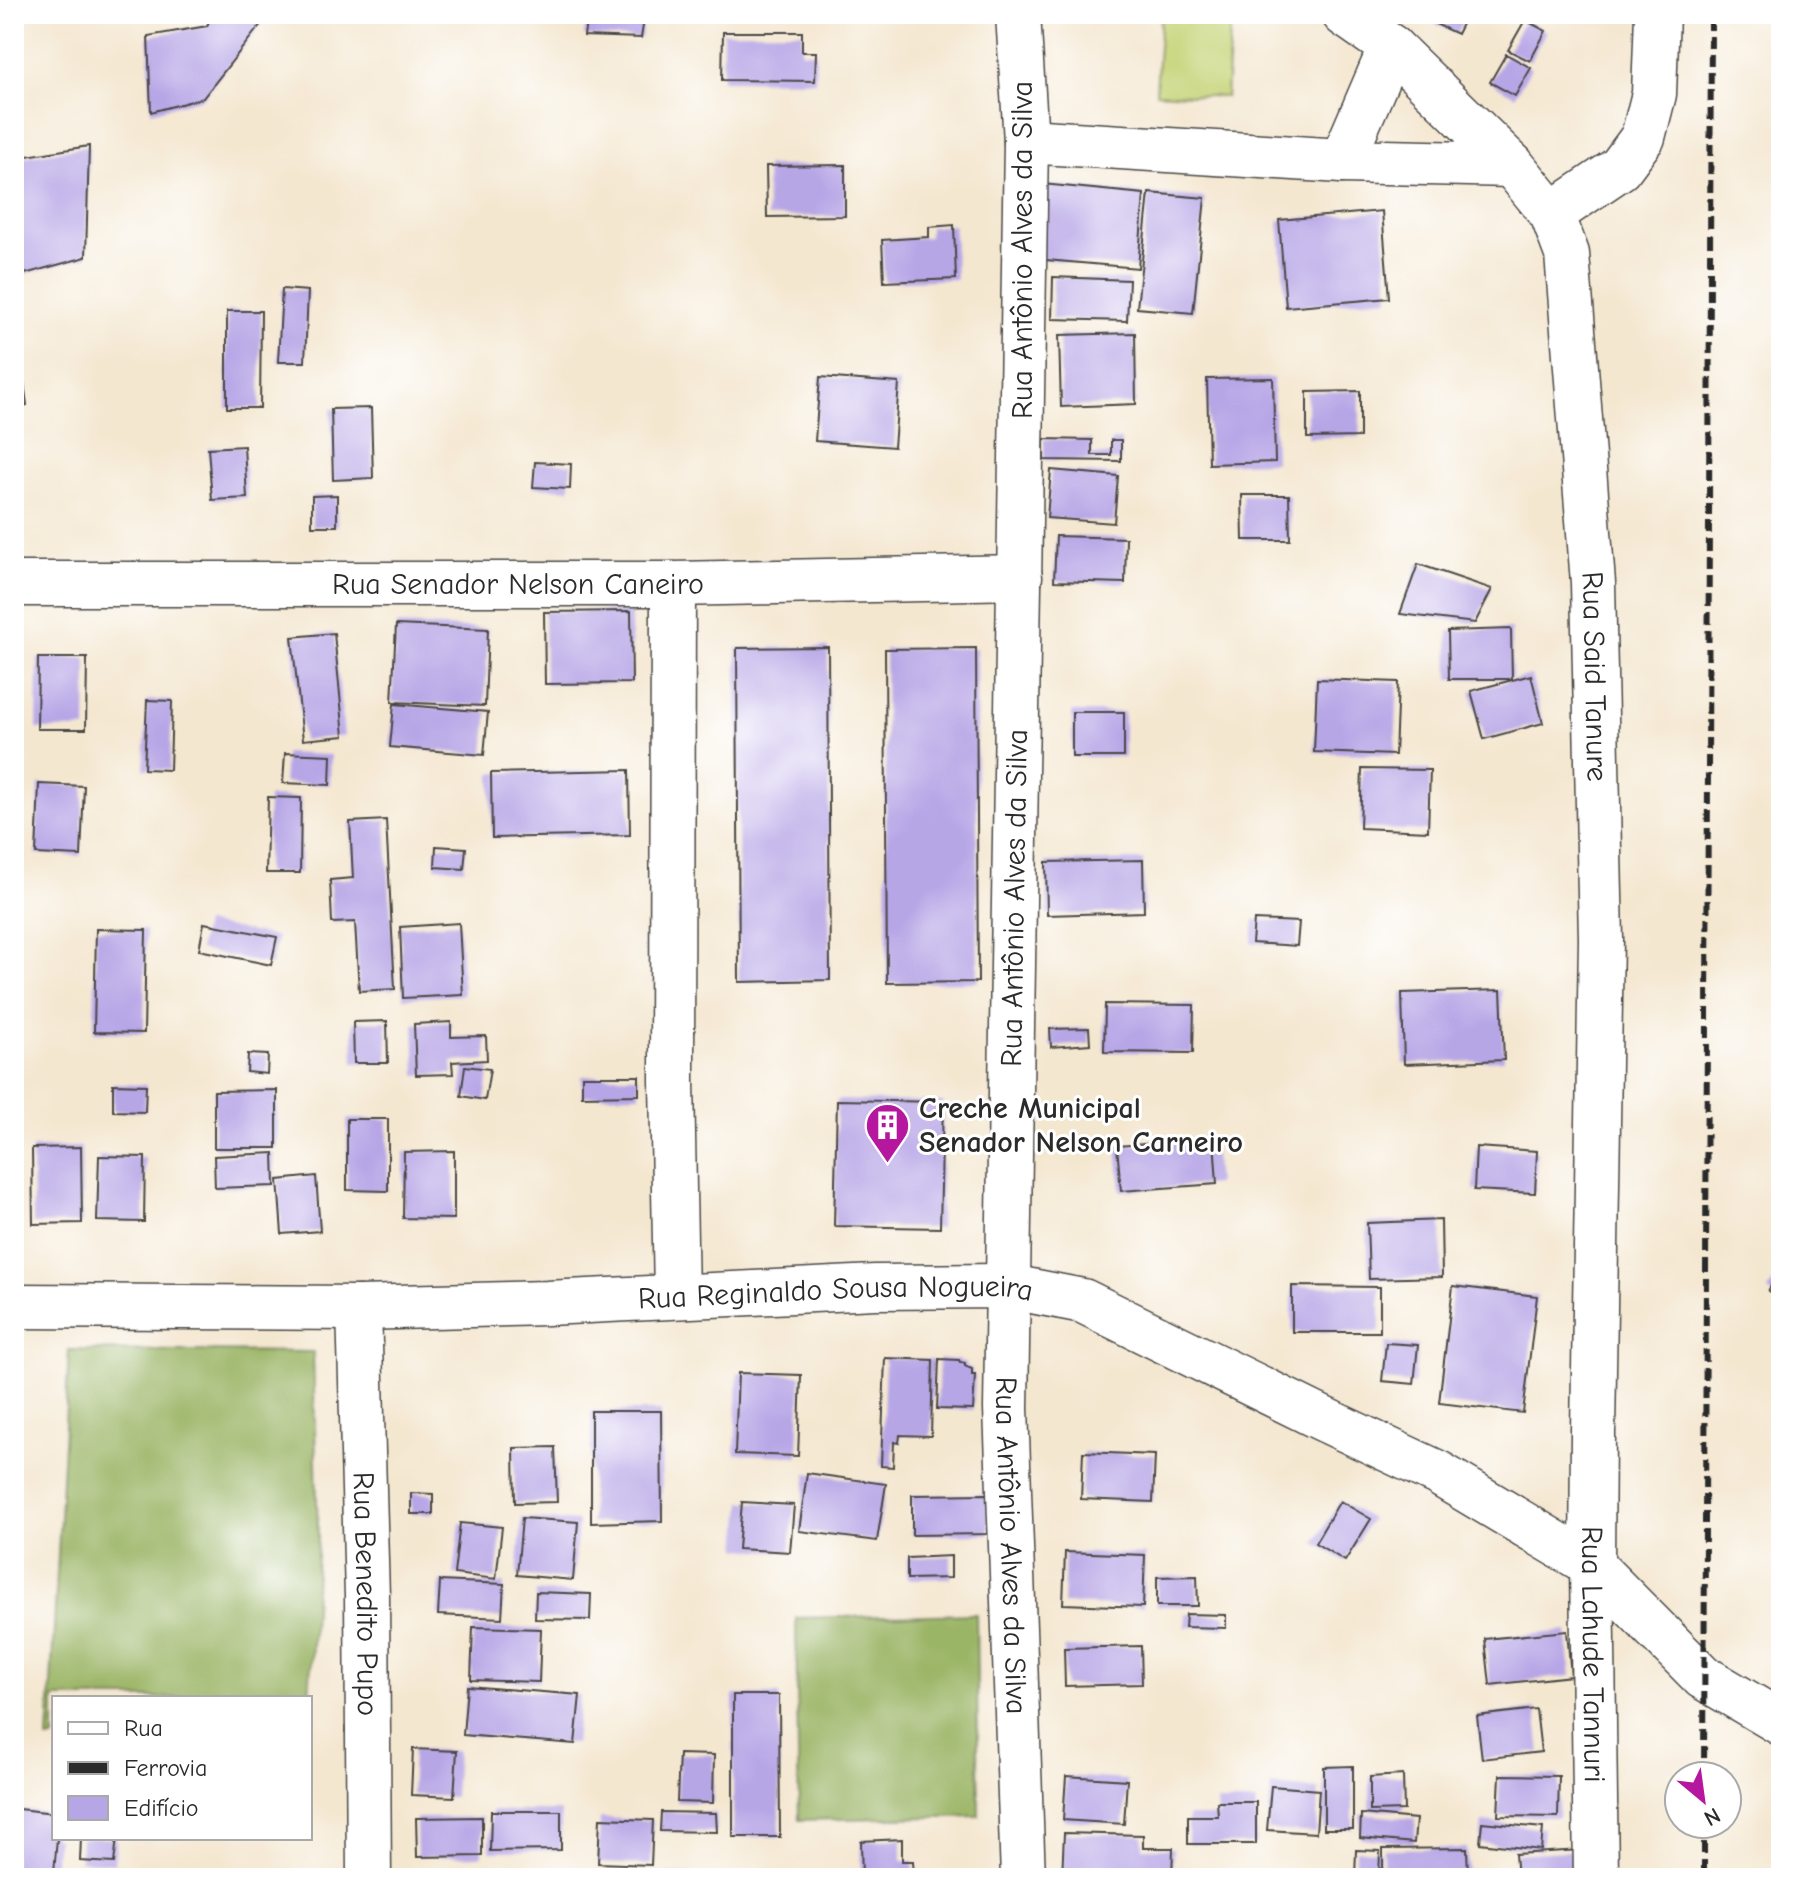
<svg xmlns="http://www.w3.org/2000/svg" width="1795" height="1892" viewBox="0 0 1795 1892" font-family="'Comic Neue',sans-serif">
<rect width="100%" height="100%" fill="#fff"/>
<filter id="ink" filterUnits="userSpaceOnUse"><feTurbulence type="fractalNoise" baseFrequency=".0125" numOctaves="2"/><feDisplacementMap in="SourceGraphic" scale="16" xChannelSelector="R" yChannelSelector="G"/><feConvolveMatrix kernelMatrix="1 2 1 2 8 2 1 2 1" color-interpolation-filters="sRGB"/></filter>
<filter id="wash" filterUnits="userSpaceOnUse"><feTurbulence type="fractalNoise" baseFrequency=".006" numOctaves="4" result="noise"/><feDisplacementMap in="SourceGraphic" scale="32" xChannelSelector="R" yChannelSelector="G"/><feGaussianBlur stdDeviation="1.8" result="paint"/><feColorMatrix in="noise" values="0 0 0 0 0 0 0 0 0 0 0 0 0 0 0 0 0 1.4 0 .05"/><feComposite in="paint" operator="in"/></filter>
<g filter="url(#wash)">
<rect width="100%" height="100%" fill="#f4e7d0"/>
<path fill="#c4d375" stroke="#787f50" stroke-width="2" d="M 1161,14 L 1231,14 L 1226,97 L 1156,93 Z"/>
<path fill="#9bb566" stroke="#637048" stroke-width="2" d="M 69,1350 L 313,1352 L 318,1537 L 309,1698 L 54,1698 L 54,1738 L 48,1739 Z
M 976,1614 L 979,1816 L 799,1820 L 796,1618 Z"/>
<g id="blocks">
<path fill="#b7a6e6" d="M 212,14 L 265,14 L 265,19 L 203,98 L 151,112 L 148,36 L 207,26 Z
M 587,14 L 645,14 L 641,38 L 584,36 Z
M 1414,14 L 1467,14 L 1457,34 Z
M 1525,20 L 1546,31 L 1530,61 L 1508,50 Z
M 723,32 L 802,32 L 802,52 L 816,52 L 815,81 L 722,80 Z
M 1506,54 L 1531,68 L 1515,96 L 1490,82 Z
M 89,146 L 86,257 L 14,277 L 14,158 Z
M 845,165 L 845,216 L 767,217 L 766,166 Z
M 1042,184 L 1144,194 L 1138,268 L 1035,259 Z
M 1149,193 L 1205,198 L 1193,313 L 1137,308 Z
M 1382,211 L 1389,298 L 1286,307 L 1279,220 Z
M 954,225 L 956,279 L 884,282 L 882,240 L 929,237 L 929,227 Z
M 1053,277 L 1129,280 L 1127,321 L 1052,319 Z
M 282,289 L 308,291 L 305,362 L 278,362 Z
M 227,311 L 261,311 L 260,408 L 227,408 Z
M 14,322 L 16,322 L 27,405 L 14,409 Z
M 1135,333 L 1136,404 L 1061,407 L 1059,335 Z
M 820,377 L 899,383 L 894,447 L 815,441 Z
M 1273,378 L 1275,462 L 1209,464 L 1207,379 Z
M 1360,391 L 1360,437 L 1307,438 L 1307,392 Z
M 371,408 L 373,478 L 333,480 L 331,409 Z
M 1044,439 L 1092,440 L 1092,455 L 1111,455 L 1111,440 L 1121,440 L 1121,461 L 1044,460 Z
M 244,446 L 247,498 L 212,500 L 208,448 Z
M 535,462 L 571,464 L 570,489 L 533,487 Z
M 1051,470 L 1118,476 L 1114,523 L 1047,518 Z
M 337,495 L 337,526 L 312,526 L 312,496 Z
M 1242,495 L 1289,495 L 1290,540 L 1243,540 Z
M 1056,536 L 1126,538 L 1125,583 L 1054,581 Z
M 1418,564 L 1492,589 L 1475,623 L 1400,614 Z
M 631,611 L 632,683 L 545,684 L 544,612 Z
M 396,625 L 488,629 L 485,706 L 392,702 Z
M 1511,629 L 1512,679 L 1449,679 L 1448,631 Z
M 334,633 L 344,736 L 303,740 L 292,637 Z
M 828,647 L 830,980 L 739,982 L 737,648 Z
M 976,648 L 978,982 L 887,983 L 885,649 Z
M 38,658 L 87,658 L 86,729 L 37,729 Z
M 1531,675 L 1543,723 L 1484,739 L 1471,691 Z
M 1317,679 L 1398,682 L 1395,755 L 1314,752 Z
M 147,700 L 172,701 L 170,770 L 144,769 Z
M 394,704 L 488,712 L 484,755 L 390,747 Z
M 1072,712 L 1124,712 L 1124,757 L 1072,757 Z
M 285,753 L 331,755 L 330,785 L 283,783 Z
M 1362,769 L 1430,770 L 1428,831 L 1360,828 Z
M 629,770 L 630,835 L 492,838 L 491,773 Z
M 39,784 L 84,786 L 81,856 L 36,854 Z
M 268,797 L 301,798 L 300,873 L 266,873 Z
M 386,820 L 395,989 L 359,991 L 355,922 L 332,923 L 330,880 L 353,878 L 350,822 Z
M 436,846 L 466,848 L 464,869 L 435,867 Z
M 1143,860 L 1144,912 L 1047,915 L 1046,862 Z
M 1254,920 L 1299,922 L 1297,946 L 1252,943 Z
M 204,923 L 277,937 L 271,965 L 199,950 Z
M 459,923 L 463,995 L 403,998 L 400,927 Z
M 96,929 L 146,930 L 144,1033 L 94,1032 Z
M 1501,990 L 1504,1060 L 1404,1064 L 1402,993 Z
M 1105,1004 L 1194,1005 L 1193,1053 L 1104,1052 Z
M 387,1021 L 388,1063 L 354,1063 L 353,1022 Z
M 451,1022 L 451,1037 L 486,1036 L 487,1060 L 452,1062 L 453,1074 L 416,1075 L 414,1024 Z
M 1089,1028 L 1090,1044 L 1051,1047 L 1050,1029 Z
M 248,1054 L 268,1055 L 267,1074 L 247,1072 Z
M 465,1066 L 490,1069 L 485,1100 L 461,1096 Z
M 582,1076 L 639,1076 L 639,1095 L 582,1096 Z
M 113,1084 L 146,1085 L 145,1112 L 113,1111 Z
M 277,1090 L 277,1148 L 214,1148 L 214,1091 Z
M 837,1100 L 943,1102 L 940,1228 L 834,1226 Z
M 347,1119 L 388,1119 L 388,1191 L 347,1190 Z
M 1214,1139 L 1217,1184 L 1121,1191 L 1117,1146 Z
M 81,1147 L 82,1223 L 33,1224 L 32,1148 Z
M 1476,1147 L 1537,1151 L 1535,1193 L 1474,1190 Z
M 454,1151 L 454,1219 L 403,1218 L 404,1152 Z
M 274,1153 L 275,1186 L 215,1188 L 214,1156 Z
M 99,1156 L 145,1157 L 144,1222 L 97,1221 Z
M 316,1176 L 320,1231 L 282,1234 L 278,1180 Z
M 1441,1220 L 1442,1277 L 1369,1279 L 1367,1223 Z
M 1781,1269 L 1781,1299 L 1768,1291 Z
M 1292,1286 L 1380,1287 L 1380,1332 L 1292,1332 Z
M 1453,1286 L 1537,1296 L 1523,1413 L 1439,1403 Z
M 1386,1343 L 1418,1345 L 1414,1384 L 1382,1381 Z
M 885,1358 L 933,1360 L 931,1436 L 900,1435 L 899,1443 L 894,1442 L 893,1467 L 881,1466 Z
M 939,1359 L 959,1360 L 960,1362 L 965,1363 L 965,1366 L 972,1369 L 972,1375 L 975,1375 L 973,1410 L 937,1409 Z
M 738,1373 L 801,1375 L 798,1456 L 735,1454 Z
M 591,1411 L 661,1411 L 662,1521 L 591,1523 Z
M 555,1447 L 557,1502 L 515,1503 L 514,1448 Z
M 1083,1452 L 1155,1455 L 1153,1502 L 1081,1499 Z
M 807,1473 L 886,1484 L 877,1541 L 799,1531 Z
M 411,1493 L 433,1494 L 433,1514 L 411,1514 Z
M 989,1494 L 989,1534 L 912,1535 L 912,1495 Z
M 1340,1501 L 1371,1519 L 1345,1561 L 1315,1543 Z
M 742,1502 L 794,1505 L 790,1552 L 738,1549 Z
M 522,1518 L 578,1522 L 573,1580 L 517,1575 Z
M 460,1523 L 502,1527 L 496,1579 L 454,1574 Z
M 1065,1552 L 1145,1555 L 1143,1607 L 1063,1604 Z
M 951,1556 L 951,1578 L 907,1579 L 907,1558 Z
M 1197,1576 L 1198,1606 L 1157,1606 L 1157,1577 Z
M 440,1581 L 504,1584 L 502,1618 L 438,1615 Z
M 536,1592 L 591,1594 L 590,1620 L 535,1619 Z
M 1186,1614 L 1226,1615 L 1226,1628 L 1185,1627 Z
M 473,1627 L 541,1629 L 539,1682 L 471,1680 Z
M 1567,1631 L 1571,1676 L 1490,1685 L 1485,1639 Z
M 1141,1646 L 1142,1684 L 1065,1686 L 1064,1648 Z
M 467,1686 L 580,1695 L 575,1744 L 463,1735 Z
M 733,1695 L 779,1695 L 780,1837 L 733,1837 Z
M 1536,1709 L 1541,1752 L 1482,1759 L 1477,1716 Z
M 413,1749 L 457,1751 L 454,1797 L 411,1795 Z
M 679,1754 L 714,1755 L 713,1803 L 677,1802 Z
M 1353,1766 L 1353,1829 L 1324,1829 L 1324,1767 Z
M 1403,1775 L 1404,1810 L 1370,1811 L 1370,1777 Z
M 1500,1775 L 1559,1776 L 1558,1817 L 1498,1816 Z
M 1066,1776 L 1127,1780 L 1124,1824 L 1063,1820 Z
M 1271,1786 L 1319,1790 L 1316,1833 L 1267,1830 Z
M 1217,1802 L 1256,1802 L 1256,1844 L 1188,1844 L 1188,1816 L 1218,1816 Z
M 18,1809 L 54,1813 L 54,1838 L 57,1838 L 54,1873 L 14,1869 L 14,1842 Z
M 491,1811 L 561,1811 L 561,1850 L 490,1851 Z
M 661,1812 L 716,1813 L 717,1832 L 660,1831 Z
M 1361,1814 L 1416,1819 L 1414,1843 L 1360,1838 Z
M 482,1817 L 482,1856 L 417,1857 L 416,1818 Z
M 600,1818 L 653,1820 L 651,1865 L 598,1863 Z
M 1482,1822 L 1543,1828 L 1541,1850 L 1480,1843 Z
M 1064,1833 L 1143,1835 L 1143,1848 L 1173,1848 L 1172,1878 L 1062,1878 Z
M 81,1838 L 117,1838 L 114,1863 L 80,1861 Z
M 902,1839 L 902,1861 L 913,1861 L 914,1878 L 862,1878 L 861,1841 Z
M 1467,1848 L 1468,1878 L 1383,1878 L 1383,1849 Z
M 1356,1850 L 1380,1851 L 1379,1878 L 1355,1878 Z
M 1581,1850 L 1583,1878 L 1517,1878 L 1515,1854 Z
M 659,1874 L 724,1875 L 724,1878 L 659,1878 Z"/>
</g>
</g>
<g filter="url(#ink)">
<use href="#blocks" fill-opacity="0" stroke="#494744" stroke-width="2"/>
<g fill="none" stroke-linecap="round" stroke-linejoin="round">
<defs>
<g id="minor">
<path id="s1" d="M 1018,14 L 1026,141 L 1006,1408 L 1023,1878"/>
<path id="s2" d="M 1344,14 L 1391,47 L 1512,165 L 1552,214 L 1567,254 L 1593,583 L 1601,939 L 1593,1432 L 1592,1565 L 1596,1878"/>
<path d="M 1026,141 L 1342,161 L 1512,165"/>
<path d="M 1342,161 L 1391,47"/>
<path d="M 1552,214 L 1620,168 L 1643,137 L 1654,94 L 1657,14"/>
<path id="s3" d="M 14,584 L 673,584 L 1020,577"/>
<path d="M 673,584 L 672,1081 L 676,1296"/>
<path id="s4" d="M 14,1306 L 359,1308 L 547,1303 L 875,1287 L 1006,1286 L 1083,1301 L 1321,1418 L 1438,1473 L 1592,1565 L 1703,1677 L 1781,1723"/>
<path id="s5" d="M 359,1308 L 367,1597 L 369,1878"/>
</g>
</defs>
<use href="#minor" stroke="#494744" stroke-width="47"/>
<use href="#minor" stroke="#fff" stroke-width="44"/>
<path stroke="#2b2b2b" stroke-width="6" stroke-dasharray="12 6" stroke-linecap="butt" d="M 1704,1776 L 1711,14
M 1704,1824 L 1704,1878"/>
</g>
</g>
<defs>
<symbol id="building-pin" viewBox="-11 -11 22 30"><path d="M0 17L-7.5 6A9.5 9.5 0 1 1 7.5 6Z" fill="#b5179e" stroke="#fff"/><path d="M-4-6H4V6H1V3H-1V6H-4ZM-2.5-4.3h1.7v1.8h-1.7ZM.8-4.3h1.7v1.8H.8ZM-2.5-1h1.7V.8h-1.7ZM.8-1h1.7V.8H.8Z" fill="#fff"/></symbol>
</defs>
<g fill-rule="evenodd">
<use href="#building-pin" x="862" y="1100" width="51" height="69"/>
</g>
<g text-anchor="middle" stroke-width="6" stroke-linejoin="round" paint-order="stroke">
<g font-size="30" fill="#2b2b2b" stroke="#fff">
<text transform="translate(1022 250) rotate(-90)" y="10">Rua Antônio Alves da Silva</text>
<text dy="10" stroke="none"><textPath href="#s3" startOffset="504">Rua Senador Nelson Caneiro</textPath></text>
<text dy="10" stroke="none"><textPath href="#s2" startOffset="756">Rua Said Tanure</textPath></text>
<text transform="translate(1014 898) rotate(-89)" y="10">Rua Antônio Alves da Silva</text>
<text dy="10" stroke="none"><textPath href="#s4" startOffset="822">Rua Reginaldo Sousa Nogueira</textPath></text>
<text dy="10" stroke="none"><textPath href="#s1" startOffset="1532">Rua Antônio Alves da Silva</textPath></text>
<text dy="10" stroke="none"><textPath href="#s5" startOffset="286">Rua Benedito Pupo</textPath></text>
<text dy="10" stroke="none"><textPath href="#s2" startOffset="1734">Rua Lahude Tannuri</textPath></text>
</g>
<g font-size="30" font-weight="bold" fill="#2b2b2b" stroke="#fff" text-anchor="start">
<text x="919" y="1118">Creche Municipal<tspan x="919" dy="34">Senador Nelson Carneiro</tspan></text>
</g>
</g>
<rect width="1795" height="1892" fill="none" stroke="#fff" stroke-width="48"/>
<rect x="52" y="1696" width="260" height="144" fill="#ffffff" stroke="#aaaaaa" stroke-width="2"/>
<rect x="68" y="1722" width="40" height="12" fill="#ffffff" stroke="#aaaaaa" stroke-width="2"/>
<text x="124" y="1736" font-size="24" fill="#2b2b2b">Rua</text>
<rect x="68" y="1762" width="40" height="12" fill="#2b2b2b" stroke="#aaaaaa" stroke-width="2"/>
<text x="124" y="1776" font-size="24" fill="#2b2b2b">Ferrovia</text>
<rect x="68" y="1796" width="40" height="24" fill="#b7a6e6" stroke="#aaaaaa" stroke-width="2"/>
<text x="124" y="1816" font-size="24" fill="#2b2b2b">Edifício</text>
<g transform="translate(1703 1800) rotate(151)"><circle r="38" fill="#ffffff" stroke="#aaaaaa" stroke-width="2"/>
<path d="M0-6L14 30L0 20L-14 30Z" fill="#b5179e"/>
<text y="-12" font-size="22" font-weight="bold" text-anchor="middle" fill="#2b2b2b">N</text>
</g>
</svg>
